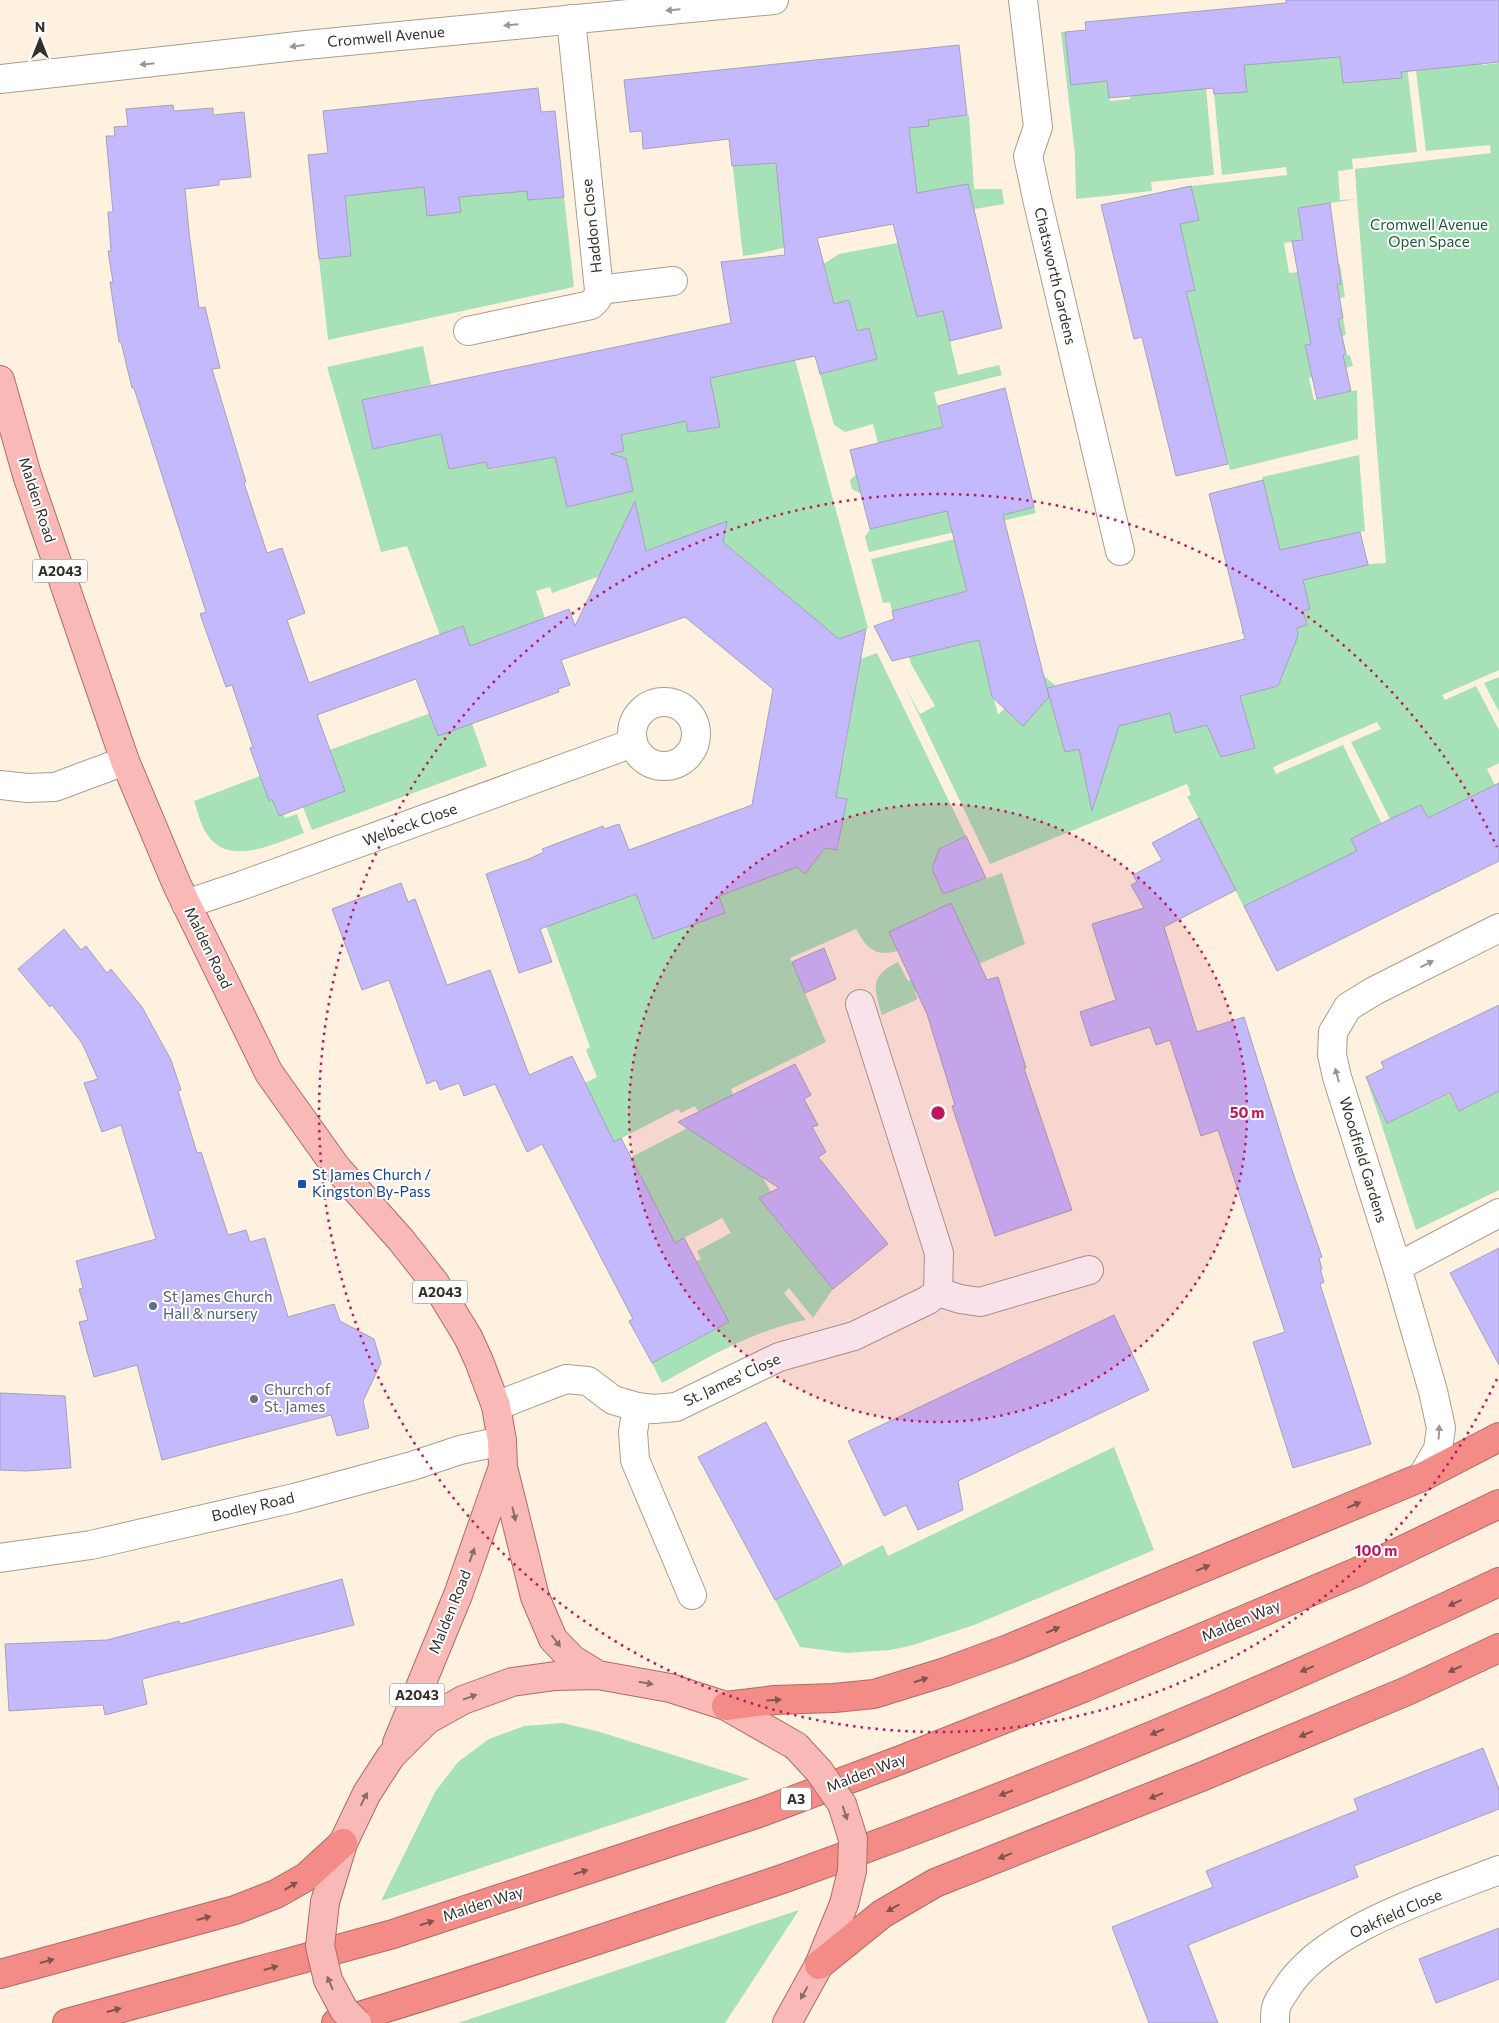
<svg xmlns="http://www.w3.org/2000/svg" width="1499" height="2023" viewBox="0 0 1499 2023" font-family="Commissioner,sans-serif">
<rect width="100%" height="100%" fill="#fef1e0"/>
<path fill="#a6e1b8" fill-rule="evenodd" d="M 1061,32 L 1065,32 L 1071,84 L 1107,81 L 1110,101 L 1130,99 L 1128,78 L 1206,88 L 1214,175 L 1151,182 L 1152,191 L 1076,199 L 1075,155 Z
M 1405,48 L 1417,152 L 1352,159 L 1353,169 L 1338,171 L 1340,200 L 1357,199 L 1355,169 L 1491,153 L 1490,145 L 1426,151 L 1416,71 L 1449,67 L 1481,60 L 1482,65 L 1499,63 L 1499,670 L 1442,695 L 1445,700 L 1476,686 L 1499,730 L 1499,763 L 1487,769 L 1495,785 L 1428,818 L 1421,805 L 1390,819 L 1351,742 L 1381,729 L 1377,722 L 1273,767 L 1276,774 L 1343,745 L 1382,824 L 1357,851 L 1244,907 L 1187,796 L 1191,795 L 1187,784 L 990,864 L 905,686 L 920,714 L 935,706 L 911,664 L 909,657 L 927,628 L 921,603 L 892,611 L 890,602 L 883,603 L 871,559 L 1006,527 L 956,546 L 998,715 L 1037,675 L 1043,675 L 1056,686 L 1056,720 L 1065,752 L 1094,745 L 1101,757 L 1110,755 L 1112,748 L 1107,728 L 1170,712 L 1175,733 L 1208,724 L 1255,748 L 1240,696 L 1278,686 L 1291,653 L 1241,633 L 1243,629 L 1297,628 L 1307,625 L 1303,611 L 1310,609 L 1280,551 L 1262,477 L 1359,455 L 1365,531 L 1327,540 L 1365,553 L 1369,564 L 1386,563 L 1357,199 L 1298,208 L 1303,240 L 1284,243 L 1289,273 L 1298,272 L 1301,291 L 1341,284 L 1338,265 L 1340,264 L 1345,297 L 1305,304 L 1308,324 L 1343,318 L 1346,334 L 1342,337 L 1305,345 L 1309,363 L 1346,354 L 1350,356 L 1353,366 L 1309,378 L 1314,400 L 1357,390 L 1358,439 L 1230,470 L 1195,330 L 1180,293 L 1195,289 L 1179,224 L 1199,219 L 1191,186 L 1287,175 L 1286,167 L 1222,175 L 1214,94 L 1246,91 L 1244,65 L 1340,56 L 1343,83 L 1357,82 L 1371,52 L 1375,80 L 1401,78 L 1399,49 Z
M 798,93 L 928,120 L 969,115 L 974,189 L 1002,189 L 1004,204 L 922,218 L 816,230 L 817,239 C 792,245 768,253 743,256 L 729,134 L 772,125 L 780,205 L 809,202 Z
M 418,182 L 527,191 L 529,200 L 564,197 L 574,287 L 328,340 L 319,259 L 351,256 L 345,196 L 374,193 Z
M 977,228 L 900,249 L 908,284 L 915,283 L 923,316 L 943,311 L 958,375 L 999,365 L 1002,375 L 934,392 L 950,458 L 1034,507 L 1036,513 L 869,552 L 865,537 L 870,529 L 905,521 L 897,485 L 861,494 L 852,489 L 850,480 L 856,474 L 857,476 L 878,443 L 873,424 L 845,432 L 834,425 L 820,374 L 877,359 L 869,328 L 819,341 L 849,300 L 834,304 L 825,267 L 814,270 L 839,254 Z
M 773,279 L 868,628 L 804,652 L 771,601 L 780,589 L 730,548 L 679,589 L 663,545 L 644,551 L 606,574 L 552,593 L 550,587 L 536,591 L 545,618 L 461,692 L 487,766 L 312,830 L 303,807 L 319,754 L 444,708 L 461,692 L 407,546 L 381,552 L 327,367 L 423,346 L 431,385 L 362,400 L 373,449 L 441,434 L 449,469 L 486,462 L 489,470 L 518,464 L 514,441 L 705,379 L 782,363 Z
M 877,653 L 966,836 L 939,849 L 932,869 L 943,894 L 1002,873 L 1025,944 L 915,992 L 918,999 L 882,1015 C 874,989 869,976 898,962 L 908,981 L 912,980 L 914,984 L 975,955 L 951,903 L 889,932 L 898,951 C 875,957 867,949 856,929 L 790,958 L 826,1042 L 731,1089 L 736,1101 L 728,1105 L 745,1118 L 749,1127 L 744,1130 L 746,1134 L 737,1139 L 754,1150 L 757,1154 L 753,1157 L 754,1161 L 745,1166 L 762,1176 L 771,1192 L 759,1198 L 833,1289 L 813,1318 L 789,1288 L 784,1293 L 806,1320 C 752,1331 710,1356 662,1383 L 652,1363 L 729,1322 L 697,1261 L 701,1259 L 697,1251 L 731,1233 L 722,1218 L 667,1247 L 650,1217 L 644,1220 L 635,1203 L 650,1195 L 640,1175 L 629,1181 L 620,1163 L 703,1120 L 695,1106 L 681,1113 L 678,1109 L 614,1142 L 585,1083 L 597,1077 L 586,1050 L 590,1047 L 534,893 L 541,891 L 554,924 L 579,914 L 577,907 L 615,893 L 618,900 L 643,891 L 640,880 L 651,876 L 660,898 L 670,895 L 682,928 L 725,913 L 716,889 L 738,880 L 741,888 L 767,878 L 763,867 L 776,850 L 805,874 L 816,860 L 788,836 L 791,832 L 811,835 L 809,845 L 838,850 L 846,799 L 830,796 L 833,781 L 825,780 L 828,759 L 843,762 L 854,697 L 832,693 L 830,708 L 785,700 L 781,688 ZM 659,898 L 672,932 L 653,939 L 640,906 Z
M 1499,677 L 1499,712 L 1484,683 Z
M 260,776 L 269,800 L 272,799 L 278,815 L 283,814 L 285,818 L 297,814 L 304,833 C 276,843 228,868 207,834 C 200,824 198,812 194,801 Z
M 1366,1077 L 1387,1123 L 1450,1094 L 1459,1111 L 1480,1101 L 1499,1087 L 1499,1190 L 1416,1230 Z
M 1114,1447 L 1154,1550 L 974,1625 L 910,1646 L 890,1650 L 847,1653 L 800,1647 L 775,1600 L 883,1545 L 888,1556 Z
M 563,1723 L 600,1732 L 750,1779 L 381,1901 L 435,1792 L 458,1762 L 489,1739 L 524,1726 Z
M 799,1910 L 725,2023 L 458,2023 Z"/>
<path fill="#c5b9fd" stroke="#a5a3b5" d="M 1286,0 L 1499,0 L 1499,62 L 1401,72 L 1402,78 L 1343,83 L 1340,57 L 1244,65 L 1247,92 L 1214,94 L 1213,88 L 1109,98 L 1107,81 L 1071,85 L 1065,32 L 1086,30 L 1085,22 L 1286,3 Z
M 959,45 L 967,115 L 928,120 L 929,126 L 909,128 L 917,193 L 968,184 L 1002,328 L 950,341 L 943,311 L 917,317 L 893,224 L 817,238 L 834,304 L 849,300 L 857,331 L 869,328 L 877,359 L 820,374 L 815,356 L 710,378 L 720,427 L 688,432 L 686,421 L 621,435 L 624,451 L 611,454 L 626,458 L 633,491 L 567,507 L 555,457 L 488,469 L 486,462 L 449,469 L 441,434 L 373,449 L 362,400 L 731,323 L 721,262 L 785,255 L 776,163 L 732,166 L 729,139 L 643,149 L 642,131 L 630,132 L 624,80 Z
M 538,88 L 541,112 L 555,111 L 564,197 L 528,200 L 527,191 L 459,197 L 461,212 L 427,216 L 424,187 L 345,196 L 351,256 L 319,259 L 308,155 L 328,153 L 323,111 Z
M 173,105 L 174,111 L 213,108 L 213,115 L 244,112 L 251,177 L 219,180 L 219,185 L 185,189 L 189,232 L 199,308 L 205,307 L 220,368 L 212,369 L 246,482 L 244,483 L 267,553 L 282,548 L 305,613 L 287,620 L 309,683 L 463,626 L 470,646 L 569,609 L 575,626 L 635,501 L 646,551 L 727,521 L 723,542 L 839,639 L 866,629 L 836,797 L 847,799 L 837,850 L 825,848 L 805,874 L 797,867 L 719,896 L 725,913 L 653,939 L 636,894 L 540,929 L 552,962 L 519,973 L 486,874 L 529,859 L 544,852 L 542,849 L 603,826 L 604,829 L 619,824 L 629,850 L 752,805 L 773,689 L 685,617 L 561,660 L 570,685 L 558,689 L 559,692 L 438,736 L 416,679 L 317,715 L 345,791 L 279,816 L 272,799 L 269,801 L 250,748 L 253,747 L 232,685 L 226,687 L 200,614 L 206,612 L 134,388 L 132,388 L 121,342 L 119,342 L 110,282 L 113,282 L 108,251 L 111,251 L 108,212 L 113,212 L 106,136 L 115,136 L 114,127 L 128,126 L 126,109 Z
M 1191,186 L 1199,220 L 1180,224 L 1195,290 L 1186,292 L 1228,464 L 1176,476 L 1142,337 L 1134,339 L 1101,205 Z
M 1330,203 L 1341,284 L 1337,284 L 1343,318 L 1338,319 L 1346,354 L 1343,355 L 1351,391 L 1317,399 L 1305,345 L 1311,344 L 1292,241 L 1303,240 L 1298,208 Z
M 1005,388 L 1034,507 L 1003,515 L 1049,697 L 1023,726 L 992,697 L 979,640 L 892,661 L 874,626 L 894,619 L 892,611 L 967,591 L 947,511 L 870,529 L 850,450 L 943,427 L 938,406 Z
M 1263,480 L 1280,550 L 1360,532 L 1368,565 L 1303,580 L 1310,609 L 1303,611 L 1307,625 L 1297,628 L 1298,636 L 1278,686 L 1240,696 L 1255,748 L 1221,757 L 1207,725 L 1175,733 L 1170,713 L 1119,726 L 1092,811 L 1079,749 L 1065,752 L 1047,688 L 1245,639 L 1209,494 Z
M 1499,783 L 1499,861 L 1277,971 L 1244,906 L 1357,851 L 1351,839 L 1390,819 L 1421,805 L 1428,818 Z
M 1199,818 L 1236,890 L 1164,927 L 1197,1032 L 1244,1017 L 1292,1170 L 1322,1257 L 1319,1258 L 1322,1269 L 1320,1269 L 1324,1282 L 1320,1284 L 1371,1444 L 1293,1468 L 1253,1342 L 1285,1332 L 1218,1130 L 1201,1136 L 1170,1040 L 1156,1045 L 1150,1027 L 1091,1046 L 1080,1012 L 1116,1000 L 1092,924 L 1144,908 L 1131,885 L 1137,882 L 1133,875 L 1162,860 L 1152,843 Z
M 966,836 L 986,878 L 943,894 L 932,869 L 939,849 Z
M 401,883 L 408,902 L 415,899 L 447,985 L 490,970 L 529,1075 L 572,1056 L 614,1142 L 621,1138 L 675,1243 L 684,1238 L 729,1322 L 652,1363 L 629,1321 L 633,1319 L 542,1144 L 527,1152 L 495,1084 L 464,1096 L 459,1083 L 440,1090 L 436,1080 L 427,1084 L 389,980 L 362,990 L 332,909 Z
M 951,903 L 987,980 L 998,977 L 1026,1068 L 1024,1068 L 1072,1210 L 995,1236 L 952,1106 L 955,1105 L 927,1014 L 889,932 Z
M 64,929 L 81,950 L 86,946 L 107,973 L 111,969 L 142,1007 L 171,1060 L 181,1090 L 178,1091 L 197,1153 L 201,1152 L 228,1235 L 246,1230 L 250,1242 L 265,1238 L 288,1317 L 334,1304 L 340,1321 L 374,1339 L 381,1363 L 363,1401 L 369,1428 L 337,1436 L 331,1415 L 162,1460 L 137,1365 L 94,1377 L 79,1322 L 88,1320 L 79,1289 L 83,1288 L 76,1261 L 156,1239 L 121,1125 L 102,1132 L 84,1083 L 98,1079 L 82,1043 L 52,1005 L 50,1007 L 18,969 Z
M 824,948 L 836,979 L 805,993 L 792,962 Z
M 1499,1005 L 1499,1091 L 1459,1111 L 1450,1093 L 1387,1123 L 1366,1077 L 1384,1068 L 1381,1062 Z
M 795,1064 L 811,1095 L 804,1099 L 818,1125 L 812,1127 L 826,1152 L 818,1157 L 888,1244 L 833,1289 L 759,1198 L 779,1188 L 678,1122 Z
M 1499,1248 L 1499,1365 L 1450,1273 Z
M 1114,1315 L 1149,1390 L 958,1481 L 963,1510 L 918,1530 L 906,1505 L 884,1516 L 848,1441 Z
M 0,1393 L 65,1396 L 71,1468 L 26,1471 L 0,1470 Z
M 766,1422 L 842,1565 L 775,1600 L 698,1457 Z
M 342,1579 L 354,1625 L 142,1679 L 147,1704 L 105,1715 L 103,1705 L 9,1711 L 5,1644 L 107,1640 L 179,1621 L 180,1624 Z
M 1483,1748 L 1499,1789 L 1499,1809 L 1354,1866 L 1358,1877 L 1188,1945 L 1218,2023 L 1149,2023 L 1112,1927 L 1213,1887 L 1206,1871 L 1358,1810 L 1354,1799 Z
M 1499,1928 L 1499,1979 L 1436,2003 L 1419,1959 Z"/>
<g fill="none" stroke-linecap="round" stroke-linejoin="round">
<defs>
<path id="minor" d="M 1023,0 L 1038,127 L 1028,156 L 1038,203 L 1120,551
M 0,79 L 306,45 L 774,0
M 599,290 L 673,281
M 468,331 L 591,305 L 597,299 L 599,290 L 571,19
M632 734a32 32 0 1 1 64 0a32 32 0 1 1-64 0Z
M 0,785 L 27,788 L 55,787 L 125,761
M 186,904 L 243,885 L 633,743
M 860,1004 L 939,1253 L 938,1292
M 1397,1267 L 1499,1213
M 496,1406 L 566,1379 L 588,1381 L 613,1400 L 637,1407 L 654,1409 L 676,1407 L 779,1357 L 854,1336 L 928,1300 L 938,1292 L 960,1299 L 980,1302 L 1089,1270
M 637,1407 L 633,1432 L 635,1460 L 692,1595
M 1422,1477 L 1438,1449 L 1441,1428 L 1433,1391 L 1397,1267 L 1337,1077 L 1332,1055 L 1333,1032 L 1348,1007 L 1374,991 L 1499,928
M 0,1558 L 91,1545 L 294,1498 L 412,1466 L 460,1450 L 502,1441
M 1275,2023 C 1275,2018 1275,2012 1276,2008 C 1277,2002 1282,1996 1285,1991 C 1322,1929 1434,1896 1499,1870"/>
<path id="major" d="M 0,380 L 27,475 L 125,761 L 177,885 L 269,1073 L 336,1167 L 401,1240 L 435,1283 L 468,1337 L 479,1361 L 496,1406 L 502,1441 L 503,1467 L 535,1597 L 553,1639 L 572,1659 L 598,1675
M 397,1743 L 458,1595 L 503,1467
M 325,1902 L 343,1843 L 367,1793 L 391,1756 L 427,1720 L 463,1700 L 512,1682 L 555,1676 L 598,1675 L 670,1688 L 726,1706 L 796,1746
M 787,2023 L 819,1965 L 844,1904"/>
<path id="highway" d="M 726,1706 L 774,1700 L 834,1698 L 874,1694 L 945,1672 L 1008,1649 L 1422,1477 L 1499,1437
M 819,1965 L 882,1914 L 935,1883 L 1201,1777 L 1407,1691 L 1499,1648
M 0,1974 L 235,1910 L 276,1894 L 306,1877 L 343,1843
M 67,2023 L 393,1934 L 762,1812 L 903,1759 L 1083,1688 L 1357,1572 L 1499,1504
M 336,2023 C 432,1995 527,1963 622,1932 C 677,1913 733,1896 788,1877 C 1029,1790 1268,1691 1499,1582"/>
</defs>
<use href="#minor" stroke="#aa9d8d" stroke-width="30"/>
<use href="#major" stroke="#b06b66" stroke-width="30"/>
<use href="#highway" stroke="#b06b66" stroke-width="30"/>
<use href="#minor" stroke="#fff" stroke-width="28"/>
<use href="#major" stroke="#f8b9b7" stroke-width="28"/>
<use href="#highway" stroke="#f38b87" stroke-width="28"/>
<defs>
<path id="major-bridge" d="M 796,1746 L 819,1771 L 842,1804 L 853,1839 L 852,1871 L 844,1904
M 325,1902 L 320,1946 L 328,1980 L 344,2010 L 357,2023"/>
</defs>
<use href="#major-bridge" stroke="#b06b66" stroke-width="30" stroke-linecap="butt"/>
<use href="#major-bridge" stroke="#f8b9b7" stroke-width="28"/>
</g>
<defs><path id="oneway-solid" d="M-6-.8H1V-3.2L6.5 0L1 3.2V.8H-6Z" transform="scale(1.25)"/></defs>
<g fill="#9a9794">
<use href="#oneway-solid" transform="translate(673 10) rotate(175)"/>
<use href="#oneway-solid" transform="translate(511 25) rotate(175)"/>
<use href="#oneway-solid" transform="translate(297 46) rotate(173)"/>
<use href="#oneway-solid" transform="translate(147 64) rotate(174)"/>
<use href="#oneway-solid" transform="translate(1427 964) rotate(-27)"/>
<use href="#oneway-solid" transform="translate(1337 1075) rotate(-105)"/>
<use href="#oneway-solid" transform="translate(1439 1432) rotate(-87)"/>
</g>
<g fill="#80544f">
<use href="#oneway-solid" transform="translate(1354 1505) rotate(-23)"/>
<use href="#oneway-solid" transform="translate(1203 1568) rotate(-23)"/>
<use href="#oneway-solid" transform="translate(1455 1603) rotate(155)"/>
<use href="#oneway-solid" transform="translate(1053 1630) rotate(-23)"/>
<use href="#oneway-solid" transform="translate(1307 1669) rotate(157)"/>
<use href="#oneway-solid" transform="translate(1455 1669) rotate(155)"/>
<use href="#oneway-solid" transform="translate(921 1680) rotate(-17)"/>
<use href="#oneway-solid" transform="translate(774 1700) rotate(-4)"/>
<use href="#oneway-solid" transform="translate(1157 1732) rotate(157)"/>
<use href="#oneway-solid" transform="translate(1306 1734) rotate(157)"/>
<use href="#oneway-solid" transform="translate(1006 1793) rotate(159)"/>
<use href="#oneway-solid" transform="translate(1156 1796) rotate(158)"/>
<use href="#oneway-solid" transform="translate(1005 1856) rotate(158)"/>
<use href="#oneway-solid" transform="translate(581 1872) rotate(-18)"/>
<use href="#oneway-solid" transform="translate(291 1886) rotate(-31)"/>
<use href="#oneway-solid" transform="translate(893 1908) rotate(150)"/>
<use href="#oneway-solid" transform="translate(204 1918) rotate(-15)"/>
<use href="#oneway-solid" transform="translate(427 1923) rotate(-18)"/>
<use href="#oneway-solid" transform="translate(47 1961) rotate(-15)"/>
<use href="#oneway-solid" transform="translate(271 1968) rotate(-16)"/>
<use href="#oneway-solid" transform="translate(114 2010) rotate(-15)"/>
</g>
<g fill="#8c6d69">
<use href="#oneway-solid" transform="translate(514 1514) rotate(77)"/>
<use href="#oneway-solid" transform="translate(472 1555) rotate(-70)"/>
<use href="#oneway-solid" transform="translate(556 1641) rotate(53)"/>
<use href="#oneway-solid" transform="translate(646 1683) rotate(10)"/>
<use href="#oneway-solid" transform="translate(470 1697) rotate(-20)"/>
<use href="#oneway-solid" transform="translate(364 1799) rotate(-63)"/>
<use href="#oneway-solid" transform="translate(845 1813) rotate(72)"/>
<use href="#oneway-solid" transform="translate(330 1983) rotate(-112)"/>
<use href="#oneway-solid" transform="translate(804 1993) rotate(119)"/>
</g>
<circle cx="938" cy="1113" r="309" fill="#c2185b" fill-opacity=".12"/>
<g fill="none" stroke="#c2185b" stroke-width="2.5" stroke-dasharray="2.5 5">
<circle cx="938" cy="1113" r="309"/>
<path d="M1497 1379A619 619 0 1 1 1497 847"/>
</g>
<rect fill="#1a4fb4" stroke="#fff" stroke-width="2" x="297" y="1179" width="10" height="10" rx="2.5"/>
<circle fill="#5c6f8a" stroke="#fff" stroke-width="2" cx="153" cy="1306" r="5"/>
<circle fill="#6b7280" stroke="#fff" stroke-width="2" cx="254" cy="1399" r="5"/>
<g text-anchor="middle" stroke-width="4" stroke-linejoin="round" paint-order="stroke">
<g fill="#fff" stroke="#716d69" stroke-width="1">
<rect x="32.5" y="559.5" width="55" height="23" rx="4"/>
<rect x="412.5" y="1280.5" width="55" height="23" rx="4"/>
<rect x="389.5" y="1683.5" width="55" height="23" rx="4"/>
<rect x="781" y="1787.5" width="30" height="23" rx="4"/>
</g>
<g font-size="14" font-weight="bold" fill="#342f29">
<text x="60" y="576">A2043</text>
<text x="440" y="1297">A2043</text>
<text x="417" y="1700">A2043</text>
<text x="796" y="1804">A3</text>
</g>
<g font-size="15" fill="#342f29" stroke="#fff">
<text transform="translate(386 37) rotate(-5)" y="5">Cromwell Avenue</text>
<text transform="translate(592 226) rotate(-96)" y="5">Haddon Close</text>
<text transform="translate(1055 276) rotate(77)" y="5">Chatsworth Gardens</text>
<text transform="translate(37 500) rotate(72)" y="5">Malden Road</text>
<text transform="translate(410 825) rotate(-20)" y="5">Welbeck Close</text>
<text transform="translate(208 948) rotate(64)" y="5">Malden Road</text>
<text transform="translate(1363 1160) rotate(73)" y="5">Woodfield Gardens</text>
<text transform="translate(732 1380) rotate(-25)" y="5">St. James' Close</text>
<text transform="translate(253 1507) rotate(-13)" y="5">Bodley Road</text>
<text transform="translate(450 1612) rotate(-68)" y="5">Malden Road</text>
<text transform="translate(1241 1621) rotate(-23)" y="5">Malden Way</text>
<text transform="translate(866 1773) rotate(-21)" y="5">Malden Way</text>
<text transform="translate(483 1904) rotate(-18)" y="5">Malden Way</text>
<text transform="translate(1396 1914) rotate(-24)" y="5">Oakfield Close</text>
</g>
<g font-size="15" fill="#1a5b36" stroke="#fff">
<text x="1429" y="230">Cromwell Avenue<tspan x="1429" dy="17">Open Space</tspan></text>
</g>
<g font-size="15" fill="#164399" stroke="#fff" text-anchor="start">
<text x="312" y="1180">St James Church /<tspan x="312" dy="17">Kingston By-Pass</tspan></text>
</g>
<g font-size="15" fill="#4e5e75" stroke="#fff" text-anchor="start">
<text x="163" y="1302">St James Church<tspan x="163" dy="17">Hall &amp; nursery</tspan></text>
</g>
<g font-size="15" fill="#5b616d" stroke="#fff" text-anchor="start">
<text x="264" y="1395">Church of<tspan x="264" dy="17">St. James</tspan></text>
</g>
</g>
<circle cx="938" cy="1113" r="8" fill="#c2185b" stroke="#fff" stroke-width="2.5"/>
<g font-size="15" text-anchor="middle" font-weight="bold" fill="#c2185b" stroke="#fff" stroke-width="4" stroke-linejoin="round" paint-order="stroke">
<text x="1247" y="1118">50 m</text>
<text x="1376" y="1556">100 m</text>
</g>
<g transform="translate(40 40)" stroke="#ffffff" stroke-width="4" paint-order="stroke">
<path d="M0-4L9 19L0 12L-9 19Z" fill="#342f29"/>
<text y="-8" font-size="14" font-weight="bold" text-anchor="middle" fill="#342f29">N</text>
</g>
</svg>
